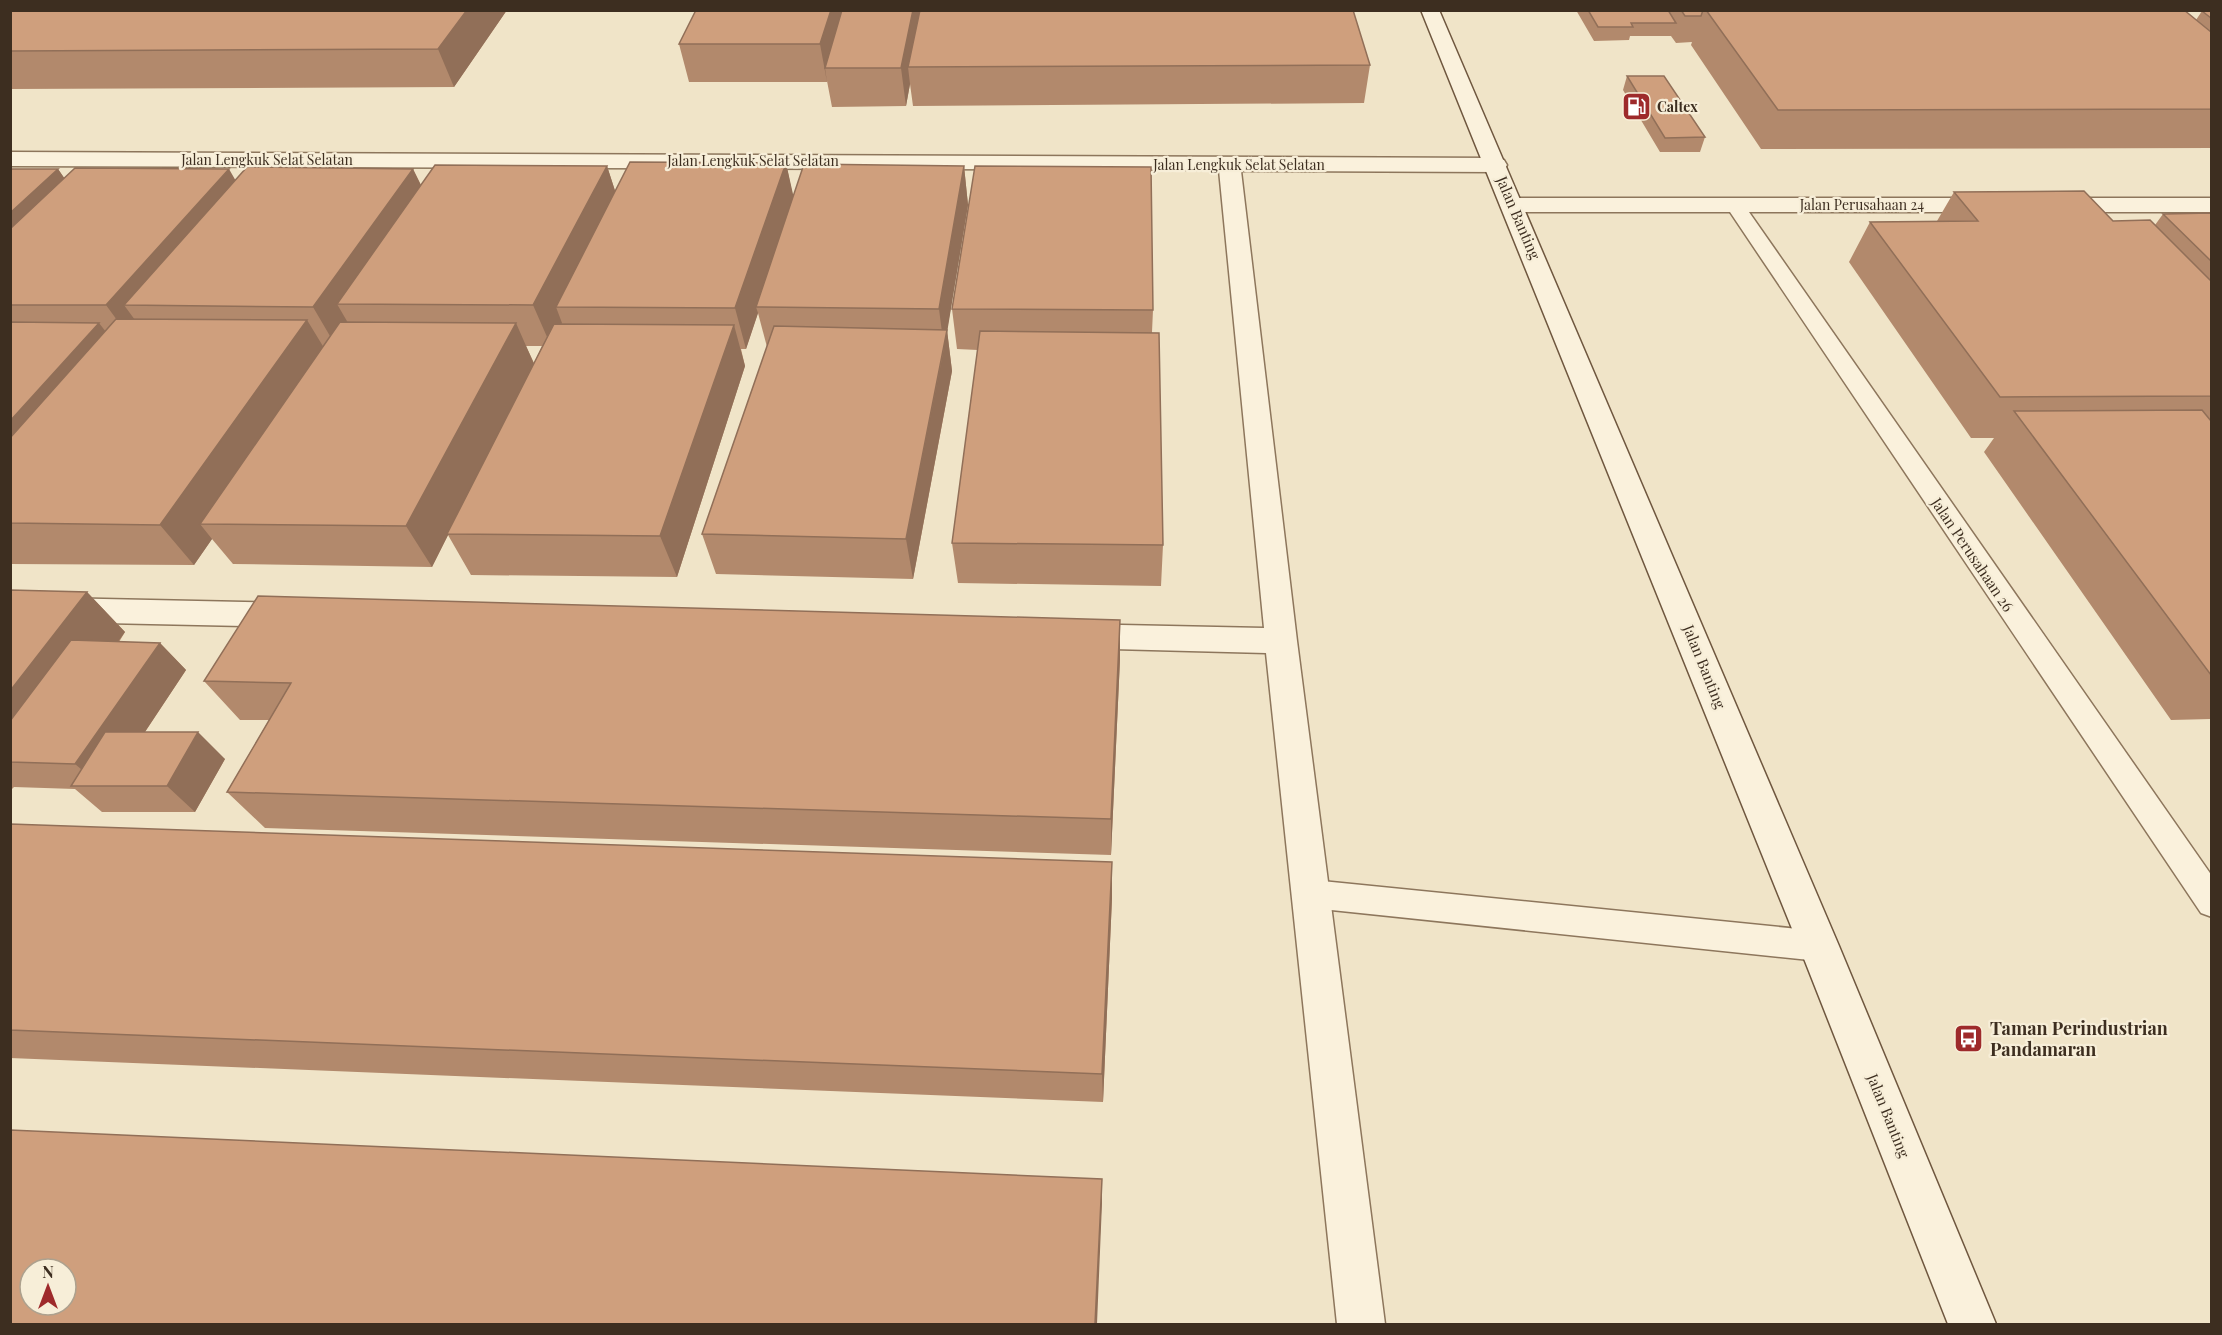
<svg xmlns="http://www.w3.org/2000/svg" width="2222" height="1335" viewBox="0 0 2222 1335" font-family="'Playfair Display',serif">
<rect width="100%" height="100%" fill="#f0e4c8"/>
<g fill="none" stroke-linecap="round" stroke-linejoin="round">
<defs>
<path id="lane" d="M 1735,200 L 1742,202 L 2212,876 L 2212,917 L 2201,913 L 1726,206 L 1728,202 Z
M 1312,880 L 1819,931 L 1830,936 L 1835,946 L 1830,956 L 1819,961 L 1312,908 L 1301,904 L 1296,894 L 1301,884 Z"/>
<path id="street" d="M 10,152 L 1496,158 L 1504,160 L 1507,165 L 1504,170 L 1496,172 L 1241,171 L 1297,641 L 1385,1324 L 1337,1324 L 1266,653 L 1074,648 L 1063,645 L 1058,636 L 1063,627 L 1074,624 L 1264,628 L 1219,170 L 10,166 Z
M 1513,198 L 1991,198 L 1999,200 L 2002,205 L 1999,210 L 1991,212 L 1513,212 L 1505,210 L 1502,205 L 1505,200 Z
M 2051,198 L 2212,198 L 2212,212 L 2051,212 L 2043,210 L 2040,205 L 2043,200 Z
M 10,597 L 291,603 L 302,607 L 307,615 L 302,623 L 291,627 L 10,621 Z"/>
<path id="secondary" d="M 1421,10 L 1439,10 L 1839,946 L 1996,1324 L 1948,1324 L 1799,946 Z"/>
</defs>
<use href="#lane" stroke="#8d765c" stroke-width="3"/>
<use href="#street" stroke="#8d765c" stroke-width="3"/>
<use href="#secondary" stroke="#6f573f" stroke-width="3"/>
<use href="#lane" fill="#faf1dc" fill-rule="evenodd"/>
<use href="#street" fill="#faf1dc" fill-rule="evenodd"/>
<use href="#secondary" fill="#faf1dc" fill-rule="evenodd"/>
</g>
<path fill="#b2896c" fill-rule="evenodd" d="M 10,10 L 507,10 L 454,87 L 10,89 Z
M 696,10 L 1370,65 L 1364,103 L 913,106 L 910,84 L 906,106 L 832,107 L 827,81 L 827,82 L 689,82 L 679,44 Z
M 1576,10 L 2184,10 L 2196,20 L 2202,11 L 2211,11 L 2211,148 L 1761,149 L 1691,45 L 1692,42 L 1676,43 L 1671,36 L 1630,36 L 1629,40 L 1594,41 Z
M 1627,76 L 1705,137 L 1700,152 L 1660,152 L 1623,90 Z
M 786,163 L 793,197 L 964,166 L 968,205 L 947,330 L 952,371 L 913,579 L 716,574 L 702,534 L 767,347 L 758,313 L 746,349 L 741,349 L 745,366 L 677,577 L 471,575 L 448,535 L 432,567 L 233,564 L 212,539 L 194,565 L 10,564 L 10,169 L 58,169 L 64,178 L 235,181 L 413,169 L 421,185 L 607,166 L 615,191 ZM 526,346 L 542,346 L 534,363 Z
M 1954,192 L 2113,221 L 2155,225 L 2163,214 L 2211,213 L 2211,719 L 2171,720 L 1984,452 L 1994,438 L 1971,438 L 1849,262 L 1870,222 L 1937,221 Z
M 952,309 L 1153,310 L 1152,332 L 1163,545 L 1161,586 L 958,583 L 952,543 L 978,350 L 957,349 Z
M 10,590 L 87,592 L 125,632 L 119,642 L 160,643 L 186,670 L 145,732 L 225,759 L 195,812 L 102,812 L 75,789 L 14,787 L 10,791 Z
M 1120,620 L 1120,659 L 1111,855 L 265,828 L 227,792 L 269,720 L 240,720 L 204,681 Z
M 10,824 L 1112,898 L 1103,1102 L 10,1058 Z"/>
<path fill="#916f58" d="M 467,10 L 507,10 L 454,87 L 438,49 Z
M 831,10 L 849,10 L 825,68 L 827,82 L 820,44 Z
M 913,10 L 925,10 L 908,67 L 910,84 L 906,106 L 901,68 Z
M 786,163 L 795,203 L 756,307 L 758,313 L 746,349 L 735,308 Z
M 607,166 L 620,206 L 556,307 L 562,323 L 551,346 L 533,305 Z
M 964,166 L 968,205 L 947,333 L 947,330 L 952,371 L 913,579 L 906,539 L 944,348 L 939,309 Z
M 58,169 L 86,209 L 10,283 L 10,213 Z
M 229,169 L 252,209 L 124,305 L 146,335 L 136,346 L 106,305 Z
M 413,169 L 432,208 L 337,304 L 351,328 L 337,348 L 313,307 Z
M 307,320 L 332,361 L 200,524 L 212,539 L 194,565 L 160,525 Z
M 99,323 L 131,364 L 10,505 L 10,421 Z
M 516,323 L 534,364 L 432,567 L 406,526 Z
M 734,325 L 745,366 L 677,577 L 660,536 Z
M 87,592 L 125,632 L 31,762 L 10,762 L 10,691 Z
M 1120,620 L 1120,659 L 1111,855 L 1111,819 Z
M 160,643 L 186,670 L 109,786 L 101,786 L 75,764 Z
M 198,732 L 225,759 L 195,812 L 167,786 Z
M 1112,862 L 1112,898 L 1103,1102 L 1102,1074 Z
M 1102,1179 L 1102,1203 L 1097,1324 L 1095,1324 Z"/>
<path fill="#cf9f7d" stroke="#916f58" stroke-width="1.5" fill-rule="evenodd" d="M 10,10 L 467,10 L 438,49 L 10,51 Z
M 696,10 L 831,10 L 820,44 L 679,44 Z
M 842,10 L 913,10 L 901,68 L 825,68 Z
M 920,10 L 1353,10 L 1370,65 L 908,67 Z
M 1588,10 L 1668,10 L 1676,23 L 1631,23 L 1633,27 L 1598,27 Z
M 1681,10 L 1703,10 L 1701,16 L 1685,16 Z
M 1706,10 L 2184,10 L 2211,32 L 2211,109 L 1778,110 Z
M 2202,11 L 2211,11 L 2211,18 Z
M 1627,76 L 1664,76 L 1705,137 L 1665,138 Z
M 630,162 L 786,163 L 735,308 L 556,307 Z
M 804,164 L 964,166 L 939,309 L 756,307 Z
M 435,165 L 607,166 L 533,305 L 337,304 Z
M 975,166 L 1151,167 L 1153,310 L 952,309 Z
M 247,167 L 413,169 L 313,307 L 124,305 Z
M 75,168 L 229,169 L 106,305 L 10,305 L 10,229 Z
M 10,169 L 58,169 L 10,213 Z
M 2084,191 L 2113,221 L 2150,220 L 2211,281 L 2211,396 L 2000,397 L 1870,222 L 1978,221 L 1954,192 Z
M 2211,213 L 2211,261 L 2163,214 Z
M 116,319 L 307,320 L 160,525 L 10,523 L 10,438 Z
M 10,322 L 99,323 L 10,421 Z
M 340,322 L 516,323 L 406,526 L 200,524 Z
M 554,324 L 734,325 L 660,536 L 447,534 Z
M 774,326 L 947,330 L 906,539 L 702,534 Z
M 980,331 L 1159,333 L 1163,545 L 952,543 Z
M 2202,410 L 2211,421 L 2211,675 L 2014,411 Z
M 10,590 L 87,592 L 10,691 Z
M 258,596 L 1120,620 L 1111,819 L 227,792 L 291,683 L 204,681 Z
M 71,640 L 160,643 L 75,764 L 10,762 L 10,721 Z
M 105,732 L 198,732 L 167,786 L 71,786 Z
M 10,824 L 1112,862 L 1102,1074 L 10,1030 Z
M 10,1130 L 1102,1179 L 1095,1324 L 10,1324 ZM 30,1269 L 66,1269 L 66,1305 L 30,1305 Z"/>
<defs>
<symbol id="fuel-square" viewBox="-11 -11 22 22"><rect x="-9" y="-9" width="18" height="18" rx="4" fill="#9e2a2b" stroke="#f7eed8"/><path d="M-5.5-6h7V0h2V4h1.3V-2.5L3-4.5l.8-.8L6-3V5H2.5V1h-1V6h-7ZM-4.2-4.7v3.2H.2V-4.7Z" fill="#fff"/></symbol>
<symbol id="bus-square" viewBox="-11 -11 22 22"><rect x="-9" y="-9" width="18" height="18" rx="4" fill="#9e2a2b" stroke="#f7eed8"/><path d="M-5-6H5V4H4V6H2V4H-2V6H-4V4H-5ZM-3.5-4V0h7V-4ZM-3.5 1.2v1.5H-2V1.2ZM2 1.2v1.5H3.5V1.2Z" fill="#fff"/></symbol>
</defs>
<g fill-rule="evenodd">
<use href="#fuel-square" x="1620" y="90" width="33" height="33"/>
<use href="#bus-square" x="1952" y="1022" width="33" height="33"/>
</g>
<g text-anchor="middle" stroke-width="4.5" stroke-linejoin="round" paint-order="stroke">
<g font-size="14" font-weight="bold" fill="#3d2e20" stroke="#f7eed8" text-anchor="start">
<text x="1657" y="112">Caltex</text>
</g>
<g font-size="14" fill="#3d2e20" stroke="#f7eed8">
<text x="267" y="165">Jalan Lengkuk Selat Selatan</text>
<text x="753" y="166">Jalan Lengkuk Selat Selatan</text>
<text x="1239" y="170">Jalan Lengkuk Selat Selatan</text>
<text x="1862" y="210">Jalan Perusahaan 24</text>
</g>
<g font-size="15" fill="#3d2e20" stroke="#f7eed8">
<text transform="translate(1518 218) rotate(67)" y="5">Jalan Banting</text>
<text transform="translate(1972 555) rotate(56)" y="5">Jalan Perusahaan 26</text>
<text transform="translate(1704 667) rotate(68)" y="5">Jalan Banting</text>
<text transform="translate(1888 1116) rotate(68)" y="5">Jalan Banting</text>
</g>
<g font-size="18" font-weight="bold" fill="#3d2e20" stroke="#f7eed8" text-anchor="start">
<text x="1990" y="1035">Taman Perindustrian<tspan x="1990" dy="21">Pandamaran</tspan></text>
</g>
</g>
<rect width="2222" height="1335" fill="none" stroke="#3d2e20" stroke-width="24"/>
<g transform="translate(48 1287)"><circle r="28" fill="#f7eed8" stroke="#ada18e" stroke-width="1.5"/>
<path d="M0-4.5L10 22L0 15L-10 22Z" fill="#9e2a2b"/>
<text y="-9" font-size="16" font-weight="bold" text-anchor="middle" fill="#3d2e20">N</text>
</g>
</svg>
